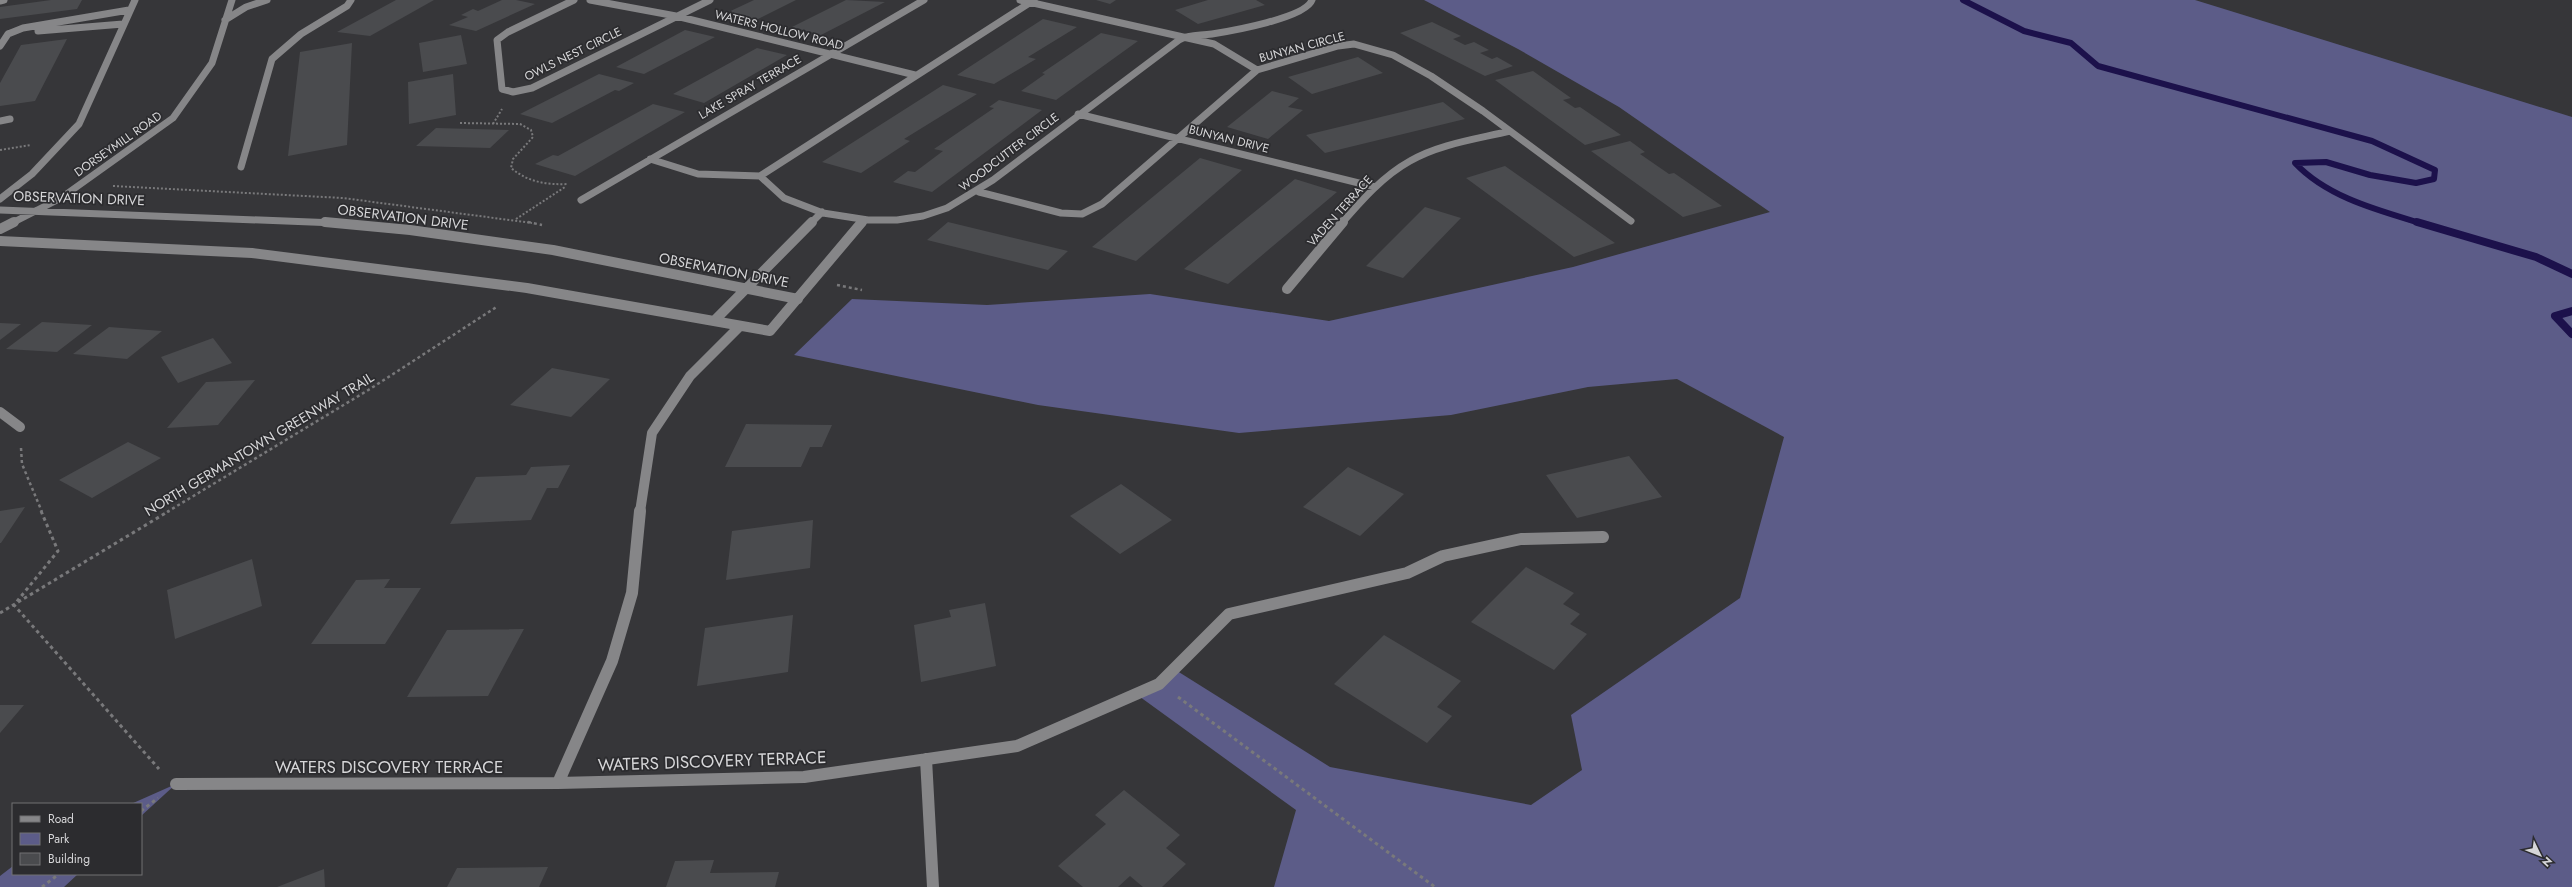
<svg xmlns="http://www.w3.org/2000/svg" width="2572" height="887" viewBox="0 0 2572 887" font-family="Jost,sans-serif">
<rect width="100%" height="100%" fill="#363639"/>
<path fill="#5c5c88" d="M 1424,0 L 2195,0 L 2572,117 L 2572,887 L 1274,887 L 1296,810 L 1136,694 L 1174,669 L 1330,767 L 1531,805 L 1582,770 L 1571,715 L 1740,598 L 1784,437 L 1677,379 L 1588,387 L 1451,415 L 1239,433 L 1038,405 L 794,355 L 852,299 L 987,305 L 1150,294 L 1329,321 L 1573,267 L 1770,212 L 1619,107 L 1518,49 Z
M 176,784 L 141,816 L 141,804 L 131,804 Z
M 13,866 L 13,874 L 78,874 L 64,887 L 0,887 L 0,876 Z"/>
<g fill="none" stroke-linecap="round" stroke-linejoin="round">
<path stroke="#1c114b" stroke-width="6" d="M 1963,0 L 2024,31 L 2071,43 L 2098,66 L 2372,141 L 2435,170 L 2434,179 L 2416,183 L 2370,175 L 2326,162 L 2295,163 C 2327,197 2377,210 2420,223"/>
<path stroke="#1c114b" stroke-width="8" d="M 2417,222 L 2536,257 L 2572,274
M 2572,311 L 2555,316 L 2572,334"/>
</g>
<path fill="#4a4b4e" d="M 51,0 L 82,0 L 77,9 L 0,19 L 0,7 Z
M 396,0 L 434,0 L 370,36 L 337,32 Z
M 502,0 L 516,0 L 535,4 L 476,31 L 449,25 L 468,17 L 461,15 L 473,9 L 478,11 Z
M 754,0 L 796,0 L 750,23 L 722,15 Z
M 846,0 L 885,2 L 821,35 L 792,27 Z
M 1096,0 L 1116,0 L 1110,4 Z
M 1208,0 L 1256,0 L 1265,5 L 1198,24 L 1175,10 Z
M 1043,19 L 1077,27 L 1028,57 L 1036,59 L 994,84 L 957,75 Z
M 1432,22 L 1461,36 L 1453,39 L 1465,45 L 1474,42 L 1489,50 L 1480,53 L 1492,59 L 1497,57 L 1513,66 L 1485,76 L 1400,33 Z
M 685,30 L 715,37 L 644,74 L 616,67 Z
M 1101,33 L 1138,41 L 1056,100 L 1021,91 L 1045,74 L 1042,73 Z
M 461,35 L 467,64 L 423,72 L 419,43 Z
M 67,39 L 35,101 L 0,106 L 0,83 L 21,45 Z
M 352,43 L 347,145 L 288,156 L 300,52 Z
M 757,48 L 787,55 L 704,103 L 673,94 Z
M 1358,57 L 1383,73 L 1312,94 L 1288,77 Z
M 1533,71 L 1571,98 L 1563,100 L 1575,108 L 1580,107 L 1621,135 L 1585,145 L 1495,80 Z
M 453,74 L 456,115 L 409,124 L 408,82 Z
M 599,74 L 634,83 L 619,91 L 615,90 L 552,123 L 520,114 Z
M 943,85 L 977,94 L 904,139 L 910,141 L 861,173 L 822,162 Z
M 1272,91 L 1299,98 L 1288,107 L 1303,110 L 1268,139 L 1227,127 Z
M 999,100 L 1042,110 L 932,192 L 893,182 L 908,171 L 915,172 L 943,151 L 934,149 L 994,108 L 989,107 Z
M 1443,102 L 1465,119 L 1325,153 L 1306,135 Z
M 653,104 L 685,112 L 575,176 L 535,164 L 553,155 L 558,156 Z
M 436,128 L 509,130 L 490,148 L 416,146 Z
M 1630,141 L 1645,152 L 1640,154 L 1669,174 L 1674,173 L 1722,206 L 1683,217 L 1591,151 Z
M 1200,158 L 1242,170 L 1136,261 L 1092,247 Z
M 1505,166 L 1615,243 L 1574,257 L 1466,178 Z
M 1295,179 L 1337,192 L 1228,284 L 1184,269 Z
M 1425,207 L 1461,218 L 1403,278 L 1366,266 Z
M 948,222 L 1068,251 L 1048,270 L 927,240 Z
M 42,322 L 92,325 L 57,352 L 6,349 Z
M 0,323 L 21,324 L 0,340 Z
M 109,327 L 162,331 L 127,359 L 73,354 Z
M 213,338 L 232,363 L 178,383 L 161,357 Z
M 552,368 L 610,379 L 571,417 L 510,405 Z
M 255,380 L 218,425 L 167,428 L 206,382 Z
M 746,424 L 832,425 L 822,447 L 810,447 L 801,467 L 725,467 Z
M 128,442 L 161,458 L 92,498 L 59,480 Z
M 1629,456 L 1662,497 L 1577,518 L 1546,475 Z
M 570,465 L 558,488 L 547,488 L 531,520 L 450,524 L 476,477 L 526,475 L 531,467 Z
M 1348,467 L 1404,494 L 1360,536 L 1303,507 Z
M 1121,484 L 1172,520 L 1120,554 L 1070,516 Z
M 25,507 L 1,543 L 0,543 L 0,511 Z
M 813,520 L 810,568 L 726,580 L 732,531 Z
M 252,559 L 262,606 L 175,639 L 167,590 Z
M 1526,567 L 1574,593 L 1563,604 L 1580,614 L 1570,624 L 1587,634 L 1554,670 L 1471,622 Z
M 390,579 L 384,588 L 421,588 L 385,644 L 311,644 L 356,580 Z
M 985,603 L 996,666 L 921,682 L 914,625 L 951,617 L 949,610 Z
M 793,615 L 788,672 L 697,686 L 705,628 Z
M 524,629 L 488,696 L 407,697 L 447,630 Z
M 1384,635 L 1461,681 L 1437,707 L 1452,716 L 1427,743 L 1334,684 Z
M 0,705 L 24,705 L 0,733 Z
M 1124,790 L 1180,835 L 1166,848 L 1186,864 L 1162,887 L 1143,887 L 1130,876 L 1118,887 L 1083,887 L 1058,866 L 1106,824 L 1095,815 Z
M 714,860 L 710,873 L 779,872 L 775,887 L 666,887 L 675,861 Z
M 548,867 L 539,887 L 447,887 L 457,868 Z
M 324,869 L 325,887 L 277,887 Z"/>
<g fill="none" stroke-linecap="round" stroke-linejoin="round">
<path stroke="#79797b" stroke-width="2" stroke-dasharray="2 2" stroke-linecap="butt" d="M 460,123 L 520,124 L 531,130 L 533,137 L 513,159 L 511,168 C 528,182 546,185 568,184
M 493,124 L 502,109
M 0,150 L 31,145
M 113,186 L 343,198 L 532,223
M 516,219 L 565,187"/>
<path stroke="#79797b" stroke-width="2.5" stroke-dasharray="3 3" stroke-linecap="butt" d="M 528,222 L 542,225
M 837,285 L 862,290
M 21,448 L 22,464 L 42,512
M 167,512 L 370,389 L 498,306"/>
<path stroke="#79797b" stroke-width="3" stroke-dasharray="3.5 3.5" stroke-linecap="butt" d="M 41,511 L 58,551 L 14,605 L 159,769
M 0,613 L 169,511
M 1178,697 L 1435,887
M 141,811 L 158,798
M 42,887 L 59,874"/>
<path stroke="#868688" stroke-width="7" d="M 574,0 L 508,32 L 497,40 L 502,89 L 513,92 L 532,88 L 710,0
M 590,0 L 676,16 L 915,75
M 1020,0 L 1214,44 L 1257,70
M 1034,0 L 760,176 L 784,198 L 823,213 L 868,220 L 897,220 L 923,216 L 947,208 L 993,180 L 1179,40 C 1190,34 1199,36 1212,34 C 1231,31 1306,18 1312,0
M 0,1 L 4,0
M 225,20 L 246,7 L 267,0
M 38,31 L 123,24
M 8,34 L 23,28 L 129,10
M 0,46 L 8,34
M 1078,114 L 1375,187
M 0,121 L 10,119
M 650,159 L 698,174 L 760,176
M 241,167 L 272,59 L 301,34 L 347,6 L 351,0
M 979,192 L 1061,213 L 1082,214 L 1102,204 L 1257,70 L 1338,46 L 1354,44 L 1393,55 L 1431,76 L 1483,111 L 1631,221
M 0,199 L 32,174 L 79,124 L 135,0
M 581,200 L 924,0
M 0,210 L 336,223
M 12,223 L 61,198 L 173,118 L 212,63 L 232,0
M 811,223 L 822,212
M 861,223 L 863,221
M 1342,223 C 1362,200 1383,176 1410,161 C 1439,144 1477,139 1510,131"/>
<path stroke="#868688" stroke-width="10" d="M 325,222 L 410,230 L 553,250 L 798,299
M 0,229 L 14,222
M 0,241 L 252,253 L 527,288 L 770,331 L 862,222
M 1287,289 L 1343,222
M 714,321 L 812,222
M 0,412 L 20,427
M 640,512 L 652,433 L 690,376 L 740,326"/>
<path stroke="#868688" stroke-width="12" d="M 926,759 L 933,887
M 558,783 L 612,661 L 632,593 L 640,511
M 176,784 L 558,783 L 804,777 L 1017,746 L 1159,684 L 1229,614 L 1407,573 L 1443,556 L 1521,539 L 1603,537"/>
</g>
<g text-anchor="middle" stroke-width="3.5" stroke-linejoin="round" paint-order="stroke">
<g font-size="12" fill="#d6d6d8" stroke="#2c2c2f">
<text transform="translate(779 30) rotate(14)" y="4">WATERS HOLLOW ROAD</text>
<text transform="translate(1302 47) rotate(-15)" y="4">BUNYAN CIRCLE</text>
<text transform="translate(573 54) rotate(-26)" y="4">OWLS NEST CIRCLE</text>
<text transform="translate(750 87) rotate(-30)" y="4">LAKE SPRAY TERRACE</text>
<text transform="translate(1229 139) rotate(14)" y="4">BUNYAN DRIVE</text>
<text transform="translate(118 144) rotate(-35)" y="4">DORSEYMILL ROAD</text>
<text transform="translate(1009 152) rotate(-37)" y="4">WOODCUTTER CIRCLE</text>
<text transform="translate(1340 211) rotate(-48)" y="4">VADEN TERRACE</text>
</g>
<g font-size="14" fill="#d6d6d8" stroke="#2c2c2f">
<text transform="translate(79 198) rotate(2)" y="5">OBSERVATION DRIVE</text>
<text transform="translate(403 217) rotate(7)" y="5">OBSERVATION DRIVE</text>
<text transform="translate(724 270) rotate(11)" y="5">OBSERVATION DRIVE</text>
<text transform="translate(259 444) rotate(-31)" y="5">NORTH GERMANTOWN GREENWAY TRAIL</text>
</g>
<g font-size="17" fill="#d6d6d8" stroke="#2c2c2f">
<text transform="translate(712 761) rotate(-2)" y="6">WATERS DISCOVERY TERRACE</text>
<text x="389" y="773">WATERS DISCOVERY TERRACE</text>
</g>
</g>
<rect x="12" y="803" width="130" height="72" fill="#2c2c2f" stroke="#707073"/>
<rect x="20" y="816" width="20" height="6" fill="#868688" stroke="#707073"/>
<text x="48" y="823" font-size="12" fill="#d6d6d8">Road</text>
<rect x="20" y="833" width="20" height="12" fill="#5c5c88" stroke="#707073"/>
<text x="48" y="843" font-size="12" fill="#d6d6d8">Park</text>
<rect x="20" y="853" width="20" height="12" fill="#4a4b4e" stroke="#707073"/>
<text x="48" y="863" font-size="12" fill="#d6d6d8">Building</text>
<g transform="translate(2540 855) rotate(133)" stroke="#2c2c2f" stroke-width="3" paint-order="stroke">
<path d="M0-3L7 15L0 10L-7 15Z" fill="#d6d6d8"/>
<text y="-6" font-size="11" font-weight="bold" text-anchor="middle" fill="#d6d6d8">N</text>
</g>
</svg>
